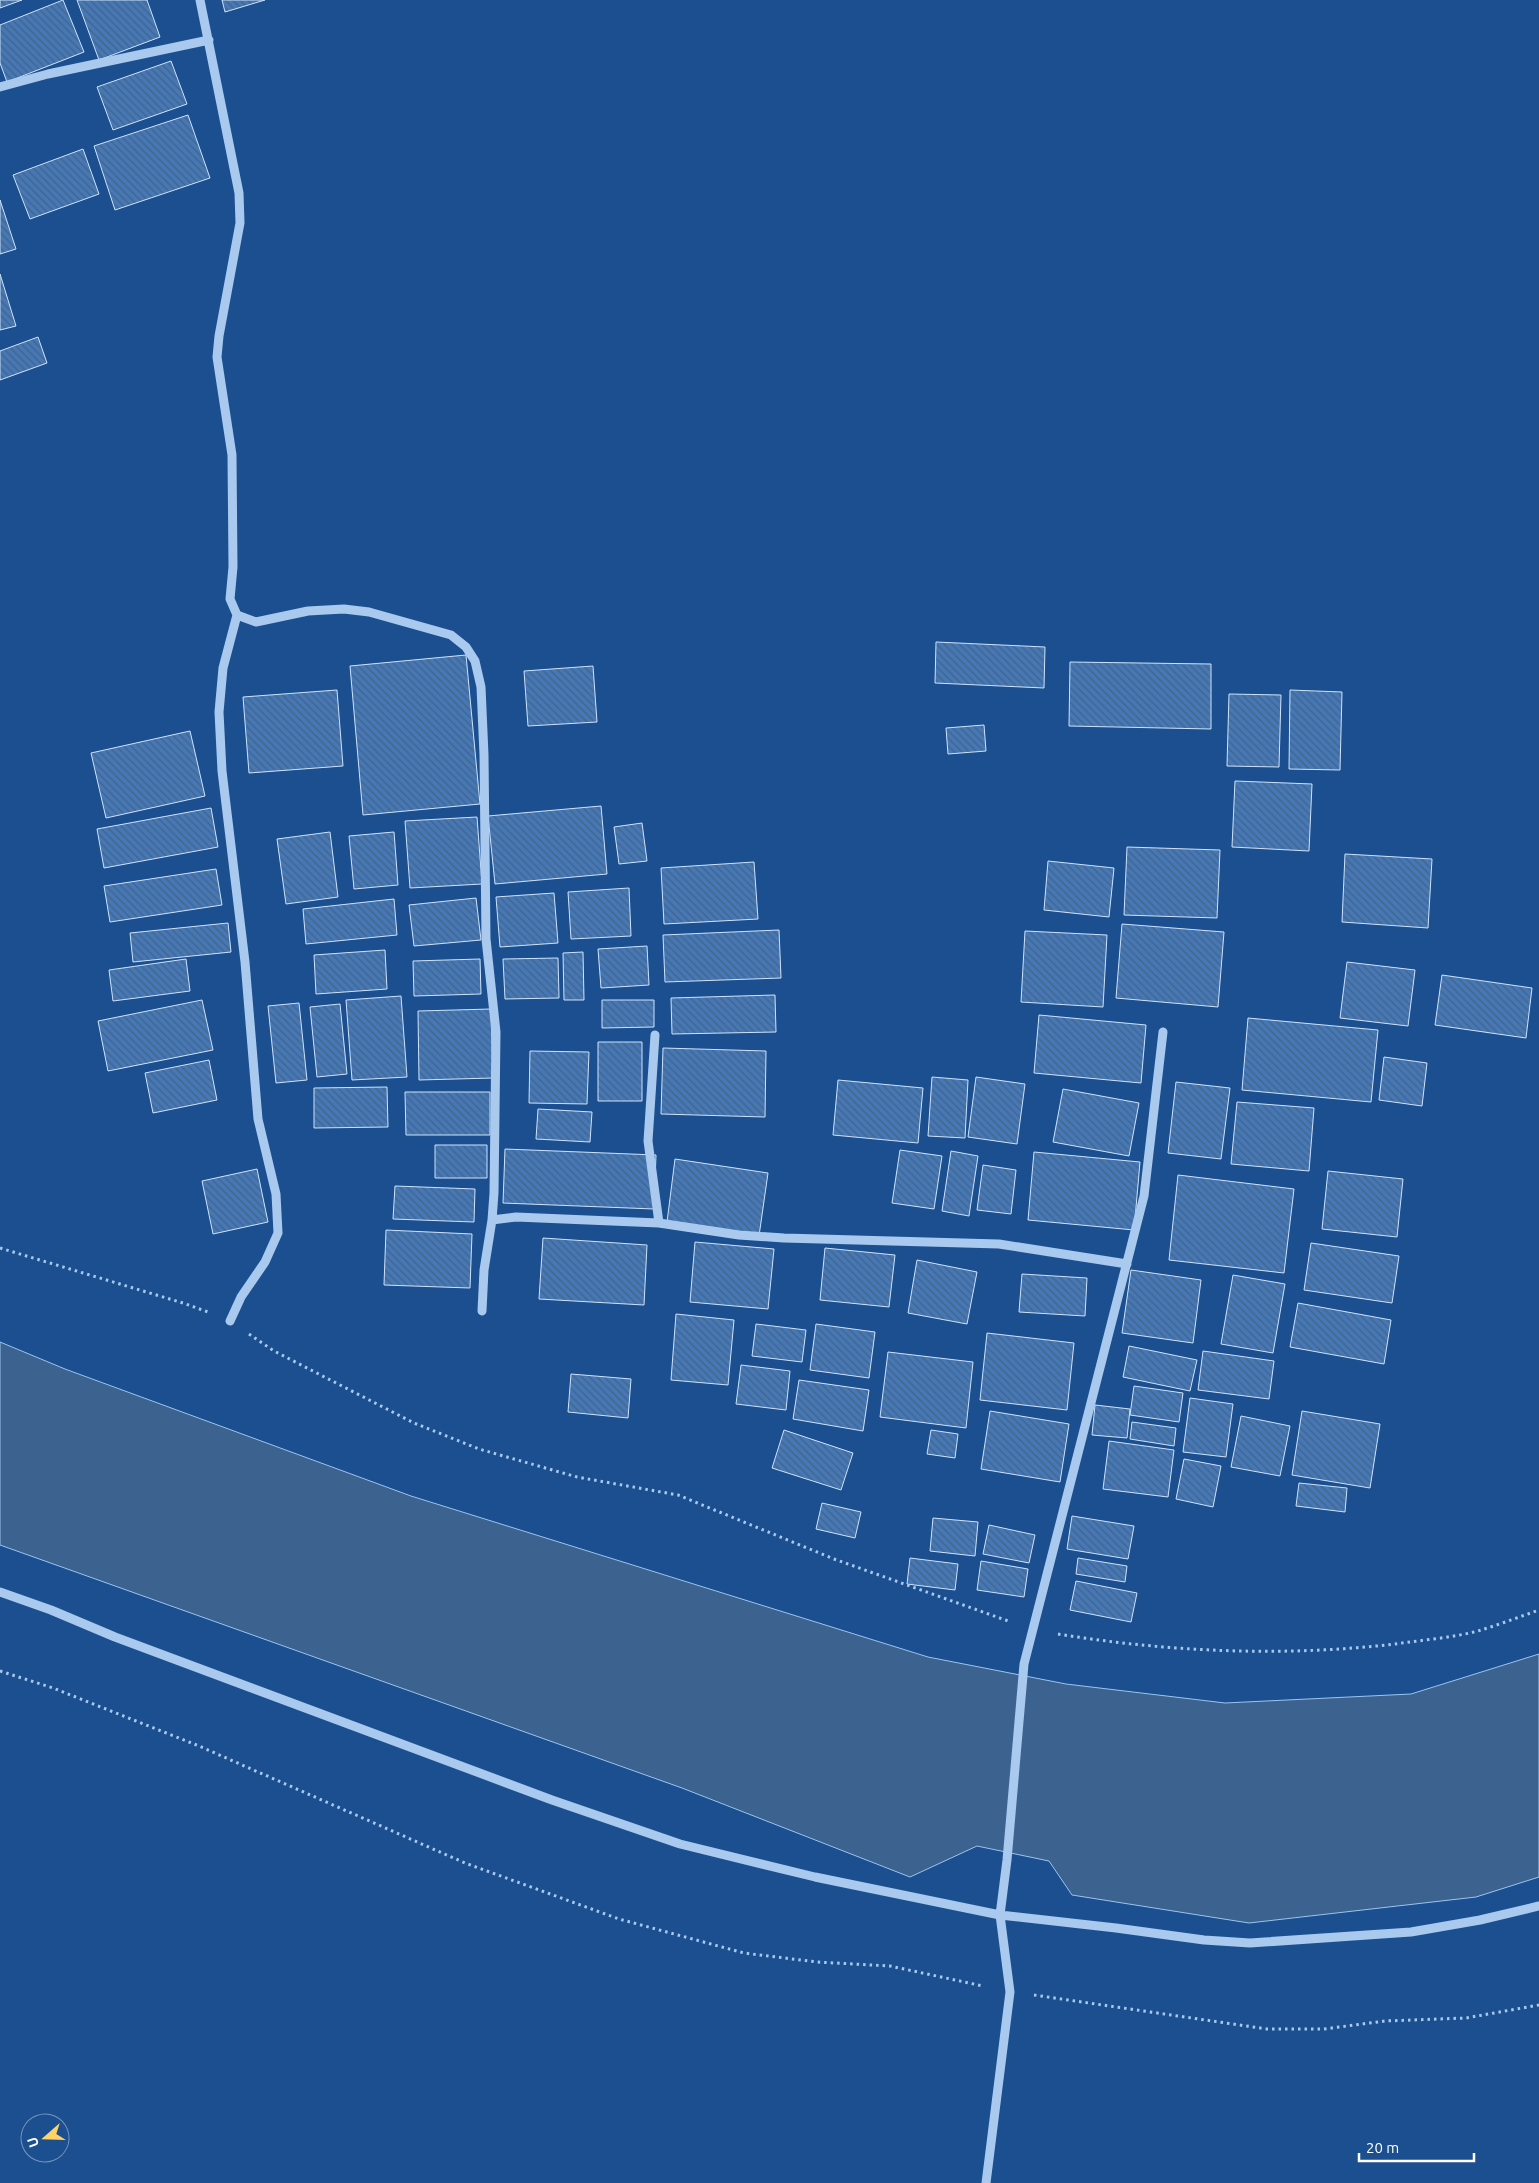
<svg xmlns="http://www.w3.org/2000/svg" width="1539" height="2183" viewBox="0 0 1539 2183" font-family="Ubuntu,sans-serif">
<defs>
<pattern id="building-back-hatch" width="6" height="6" patternUnits="userSpaceOnUse" patternTransform="scale(1.25)"><rect width="6" height="6" fill="#4478b7"/><path d="M-1 5l2 2M0 0l6 6M5-1l2 2" fill="none" stroke="#486282"/></pattern>
</defs>
<rect width="100%" height="100%" fill="#1b4f8f"/>
<path fill="#3c6290" stroke="#9cc4f0" d="M 0,1342 L 65,1369 L 411,1496 L 928,1657 L 1066,1684 L 1225,1703 L 1411,1694 L 1539,1654 L 1539,1877 L 1476,1897 L 1249,1923 L 1072,1895 L 1049,1861 L 977,1846 L 910,1877 L 682,1788 L 0,1545 Z"/>
<path fill="url(#building-back-hatch)" stroke="#cfe3fa" d="M 0,0 L 22,0 L 0,8 Z
M 63,0 L 84,52 L 7,82 L 0,63 L 0,25 Z
M 77,0 L 147,0 L 160,37 L 99,60 Z
M 222,0 L 265,0 L 225,12 Z
M 171,61 L 187,104 L 113,130 L 97,87 Z
M 188,115 L 210,178 L 115,210 L 94,146 Z
M 83,149 L 99,194 L 30,219 L 13,175 Z
M 0,200 L 16,249 L 0,254 Z
M 0,274 L 16,326 L 0,330 Z
M 38,337 L 47,363 L 0,380 L 0,351 Z
M 936,642 L 1045,647 L 1044,688 L 935,683 Z
M 466,655 L 480,804 L 363,815 L 350,666 Z
M 1070,662 L 1211,664 L 1211,729 L 1069,726 Z
M 593,666 L 597,722 L 528,726 L 524,671 Z
M 337,690 L 343,766 L 249,773 L 243,697 Z
M 1290,690 L 1342,692 L 1340,770 L 1289,769 Z
M 1229,694 L 1281,695 L 1279,767 L 1227,766 Z
M 984,725 L 986,751 L 948,754 L 946,728 Z
M 190,731 L 205,796 L 106,818 L 91,753 Z
M 1235,781 L 1312,784 L 1309,851 L 1232,847 Z
M 601,806 L 607,874 L 495,884 L 488,816 Z
M 211,808 L 218,847 L 104,868 L 97,829 Z
M 477,817 L 482,884 L 410,888 L 405,821 Z
M 642,823 L 647,861 L 619,864 L 614,827 Z
M 330,832 L 338,897 L 286,904 L 277,839 Z
M 394,832 L 398,885 L 354,889 L 349,836 Z
M 1127,847 L 1220,850 L 1217,918 L 1124,915 Z
M 1345,854 L 1432,859 L 1428,928 L 1342,922 Z
M 1048,861 L 1114,868 L 1109,917 L 1044,910 Z
M 754,862 L 758,919 L 664,924 L 661,868 Z
M 216,869 L 222,905 L 110,922 L 104,886 Z
M 629,888 L 631,936 L 571,939 L 568,892 Z
M 554,893 L 558,943 L 500,947 L 496,897 Z
M 476,898 L 481,940 L 414,946 L 409,905 Z
M 394,899 L 397,935 L 306,944 L 303,909 Z
M 228,923 L 231,952 L 133,962 L 130,933 Z
M 1122,924 L 1224,932 L 1218,1007 L 1116,998 Z
M 779,930 L 781,978 L 665,982 L 663,935 Z
M 1025,931 L 1107,935 L 1103,1007 L 1021,1002 Z
M 647,946 L 649,985 L 601,988 L 598,949 Z
M 385,950 L 387,989 L 316,994 L 314,955 Z
M 583,952 L 584,1000 L 564,1000 L 563,953 Z
M 558,958 L 559,998 L 505,999 L 503,959 Z
M 186,959 L 190,991 L 113,1001 L 109,970 Z
M 480,959 L 481,994 L 414,996 L 413,961 Z
M 1347,962 L 1415,970 L 1408,1026 L 1340,1018 Z
M 1442,975 L 1532,988 L 1526,1038 L 1435,1025 Z
M 775,995 L 776,1032 L 672,1034 L 671,998 Z
M 401,996 L 407,1077 L 352,1080 L 346,1000 Z
M 202,1000 L 213,1050 L 108,1071 L 98,1021 Z
M 602,1000 L 654,1000 L 654,1027 L 602,1028 Z
M 299,1003 L 307,1080 L 276,1083 L 268,1006 Z
M 340,1004 L 347,1074 L 317,1077 L 310,1007 Z
M 491,1009 L 493,1078 L 419,1080 L 418,1011 Z
M 1039,1015 L 1146,1025 L 1141,1083 L 1034,1073 Z
M 1248,1018 L 1378,1030 L 1371,1102 L 1242,1090 Z
M 598,1042 L 642,1042 L 642,1101 L 598,1101 Z
M 663,1048 L 766,1051 L 765,1117 L 661,1114 Z
M 530,1051 L 589,1052 L 587,1104 L 529,1103 Z
M 1384,1057 L 1427,1063 L 1422,1106 L 1379,1100 Z
M 209,1060 L 217,1100 L 153,1113 L 145,1073 Z
M 932,1077 L 968,1080 L 965,1138 L 928,1136 Z
M 976,1077 L 1025,1084 L 1017,1144 L 968,1137 Z
M 838,1080 L 923,1088 L 918,1143 L 833,1135 Z
M 1176,1082 L 1230,1088 L 1221,1159 L 1168,1153 Z
M 387,1087 L 388,1127 L 314,1128 L 314,1088 Z
M 1063,1089 L 1139,1103 L 1129,1156 L 1053,1142 Z
M 405,1092 L 490,1092 L 490,1135 L 406,1135 Z
M 1237,1102 L 1314,1108 L 1309,1171 L 1231,1164 Z
M 538,1109 L 592,1112 L 590,1142 L 536,1139 Z
M 435,1145 L 487,1145 L 487,1178 L 435,1178 Z
M 505,1149 L 656,1155 L 654,1209 L 503,1203 Z
M 900,1150 L 942,1156 L 934,1209 L 892,1203 Z
M 951,1151 L 978,1156 L 969,1216 L 942,1211 Z
M 1034,1152 L 1140,1162 L 1134,1230 L 1028,1220 Z
M 675,1159 L 768,1173 L 759,1236 L 667,1222 Z
M 983,1165 L 1016,1170 L 1011,1214 L 977,1210 Z
M 257,1169 L 268,1222 L 213,1234 L 202,1181 Z
M 1328,1171 L 1403,1179 L 1397,1237 L 1322,1229 Z
M 1178,1175 L 1294,1189 L 1284,1273 L 1169,1260 Z
M 395,1186 L 475,1189 L 474,1222 L 393,1219 Z
M 386,1230 L 472,1234 L 470,1288 L 384,1285 Z
M 543,1238 L 647,1245 L 644,1305 L 539,1299 Z
M 695,1242 L 774,1249 L 768,1309 L 690,1302 Z
M 1311,1243 L 1399,1256 L 1392,1303 L 1304,1290 Z
M 825,1248 L 895,1255 L 889,1307 L 820,1300 Z
M 917,1260 L 977,1272 L 967,1324 L 908,1313 Z
M 1131,1270 L 1201,1280 L 1193,1343 L 1122,1333 Z
M 1022,1274 L 1087,1278 L 1085,1316 L 1019,1312 Z
M 1233,1275 L 1285,1284 L 1273,1353 L 1221,1344 Z
M 1298,1303 L 1391,1320 L 1384,1364 L 1290,1347 Z
M 676,1314 L 734,1320 L 728,1385 L 671,1380 Z
M 756,1324 L 806,1330 L 802,1362 L 752,1356 Z
M 816,1324 L 875,1332 L 869,1378 L 810,1370 Z
M 987,1333 L 1074,1343 L 1067,1410 L 980,1400 Z
M 1129,1346 L 1197,1360 L 1190,1391 L 1123,1377 Z
M 1203,1351 L 1274,1361 L 1269,1399 L 1198,1390 Z
M 888,1352 L 973,1362 L 966,1428 L 880,1417 Z
M 741,1365 L 790,1371 L 786,1410 L 736,1404 Z
M 571,1374 L 631,1379 L 628,1418 L 568,1412 Z
M 799,1380 L 869,1390 L 863,1431 L 793,1419 Z
M 1134,1386 L 1183,1393 L 1179,1422 L 1130,1415 Z
M 1190,1398 L 1233,1404 L 1226,1457 L 1183,1452 Z
M 1095,1405 L 1130,1409 L 1127,1438 L 1092,1435 Z
M 990,1411 L 1069,1424 L 1060,1482 L 981,1469 Z
M 1302,1411 L 1380,1424 L 1370,1488 L 1292,1475 Z
M 1241,1416 L 1290,1426 L 1280,1476 L 1231,1467 Z
M 1132,1422 L 1176,1428 L 1174,1446 L 1130,1439 Z
M 784,1430 L 853,1453 L 841,1490 L 772,1468 Z
M 931,1430 L 958,1434 L 955,1458 L 927,1454 Z
M 1109,1441 L 1174,1450 L 1168,1497 L 1103,1489 Z
M 1184,1459 L 1221,1466 L 1213,1507 L 1176,1499 Z
M 1299,1483 L 1347,1488 L 1345,1512 L 1296,1506 Z
M 822,1503 L 861,1512 L 855,1538 L 816,1529 Z
M 1072,1516 L 1134,1526 L 1128,1559 L 1067,1549 Z
M 933,1518 L 978,1522 L 975,1556 L 930,1551 Z
M 989,1525 L 1035,1535 L 1029,1563 L 983,1554 Z
M 910,1558 L 958,1564 L 955,1590 L 907,1584 Z
M 1078,1558 L 1127,1566 L 1125,1582 L 1076,1574 Z
M 981,1561 L 1028,1569 L 1024,1597 L 977,1590 Z
M 1076,1581 L 1137,1593 L 1131,1622 L 1070,1610 Z"/>
<g fill="none" stroke-linecap="round" stroke-linejoin="round">
<path stroke="#a9c9ee" stroke-width="3" stroke-dasharray="2.5 4" stroke-linecap="butt" d="M 0,1248 L 183,1303 L 208,1312
M 249,1334 L 274,1351 L 414,1423 L 479,1449 L 577,1477 L 678,1495 L 834,1559 L 1011,1622
M 1058,1634 C 1169,1652 1283,1657 1395,1644 C 1422,1640 1451,1638 1478,1631 C 1498,1625 1519,1617 1539,1610
M 0,1671 L 53,1688 L 199,1746 L 465,1863 L 619,1919 L 744,1953 L 817,1962 L 890,1966 L 983,1986
M 1034,1995 L 1267,2029 L 1324,2029 L 1385,2021 L 1466,2018 L 1539,2005"/>
<path stroke="#a9c9ee" stroke-width="9" d="M 200,0 L 239,193 L 240,223 L 219,336 L 217,357 L 232,455 L 233,567 L 230,599 L 237,615 L 256,622 L 308,611 L 344,609 L 369,612 L 451,635 L 466,647 L 475,661 L 481,687 L 484,755 L 486,939 L 496,1032 L 494,1193 L 492,1220 L 484,1270 L 482,1311
M 0,87 L 48,74 L 209,40
M 655,1035 L 648,1141 L 659,1223
M 492,1220 L 516,1217 L 659,1223 L 739,1235 L 784,1238 L 999,1244 L 1127,1264
M 230,1321 L 241,1297 L 265,1262 L 278,1233 L 276,1194 L 258,1119 L 245,962 L 222,771 L 219,712 L 223,668 L 237,615
M 0,1592 L 51,1610 L 115,1637 L 552,1800 L 680,1844 L 815,1877 L 1000,1915 L 1116,1928 L 1204,1940 L 1250,1943 L 1411,1932 L 1480,1920 L 1539,1906
M 986,2183 L 1010,1992 L 1000,1915 L 1007,1860 L 1024,1664 L 1144,1196 L 1163,1032"/>
</g>
<g transform="translate(45 2138) rotate(250)"><circle r="24" fill="#1b4f8f" stroke="#7695bc"/>
<path d="M0-4L9 19L0 12L-9 19Z" fill="#ffd166"/>
<text y="-8" font-size="14" font-weight="bold" text-anchor="middle" fill="#ffffff">U</text>
</g>
<path d="M1359 2153v8h115v-8" fill="none" stroke="#ffffff" stroke-width="2.5"/>
<text x="1366" y="2153" font-size="15" fill="#ffffff" stroke="#1b4f8f" stroke-width="4" paint-order="stroke">20 m</text>
</svg>
